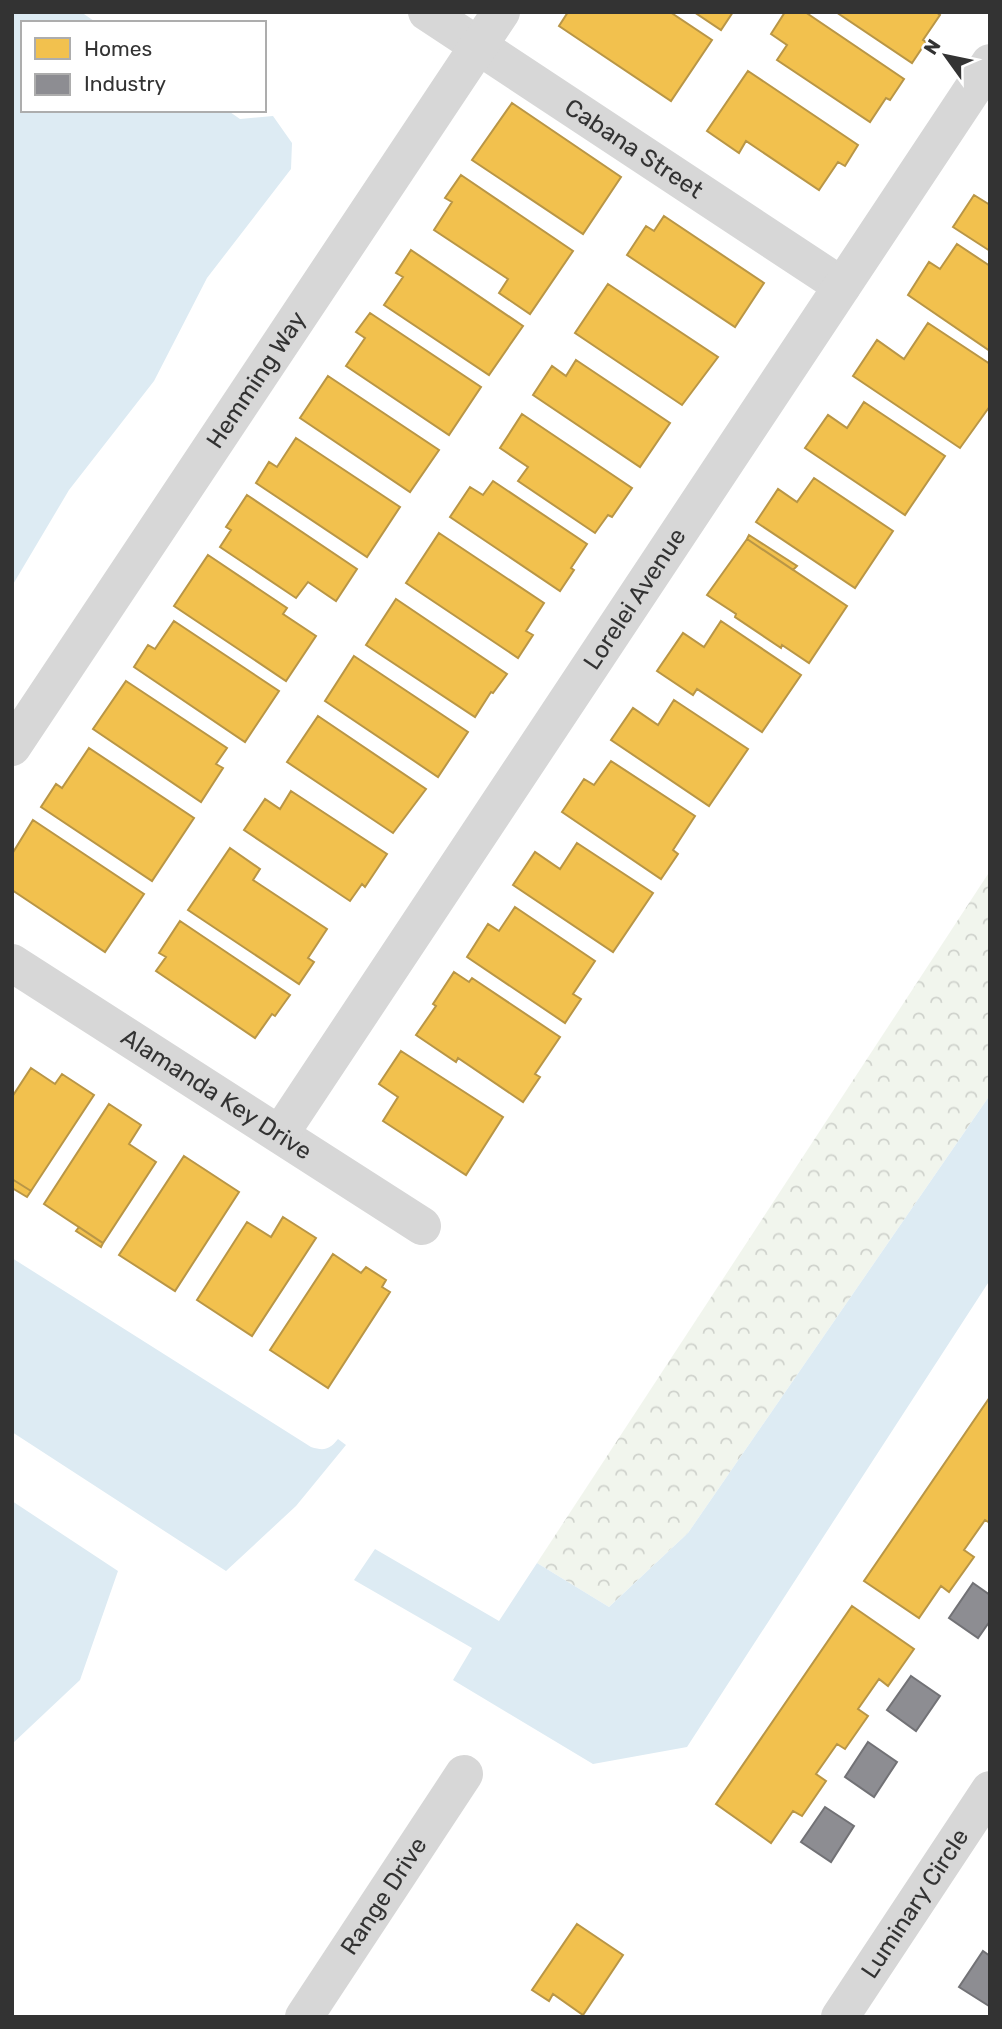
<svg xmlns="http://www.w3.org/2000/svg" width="1002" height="2029" viewBox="0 0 1002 2029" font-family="Rubik,sans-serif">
<defs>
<pattern id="forest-crowns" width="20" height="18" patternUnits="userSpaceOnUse" patternTransform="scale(1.75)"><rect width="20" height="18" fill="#f1f5ed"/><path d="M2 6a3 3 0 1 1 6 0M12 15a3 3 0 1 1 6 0" fill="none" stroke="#cfd2cc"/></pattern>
</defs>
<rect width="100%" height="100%" fill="#fff"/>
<path fill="url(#forest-crowns)" d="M 990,871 L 990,1095 L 688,1533 L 609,1607 L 537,1563 Z"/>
<path fill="#ddebf3" d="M 12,12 L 81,12 L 97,23 L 23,23 L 23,110 L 227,110 L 240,119 L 273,116 L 292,143 L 291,169 L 207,278 L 154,381 L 69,490 L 12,586 Z
M 990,1095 L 990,1280 L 687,1747 L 593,1764 L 453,1680 L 472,1648 L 354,1580 L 375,1549 L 499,1621 L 537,1563 L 609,1607 L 688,1533 Z
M 12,1258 L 311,1447 C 324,1451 329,1450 338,1439 L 346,1445 L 296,1506 L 226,1571 L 12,1432 Z
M 12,1501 L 118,1571 L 80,1680 L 12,1744 Z"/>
<path fill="#f2c14e" stroke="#b99646" stroke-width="2" d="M 568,12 L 670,12 L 712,40 L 671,101 L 559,26 Z
M 694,12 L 733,12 L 721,30 Z
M 785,12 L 805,12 L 904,79 L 890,100 L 886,98 L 870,122 L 777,60 L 787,45 L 771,34 Z
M 836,12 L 936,12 L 940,15 L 923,40 L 926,42 L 912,63 Z
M 748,71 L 858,145 L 845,166 L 838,162 L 819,190 L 746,141 L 739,153 L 707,131 Z
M 512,103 L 621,177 L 583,234 L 472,160 Z
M 461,175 L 573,251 L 530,314 L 499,293 L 508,279 L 434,230 L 452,202 L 445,198 Z
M 974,195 L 990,205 L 990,251 L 953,227 Z
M 664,216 L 764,283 L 735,327 L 627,255 L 646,226 L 654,231 Z
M 957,244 L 990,266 L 990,351 L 908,295 L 929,262 L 940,269 Z
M 411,250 L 523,326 L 489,375 L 384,305 L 403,277 L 396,273 Z
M 608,284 L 718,357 L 682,405 L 575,333 Z
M 370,313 L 481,387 L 449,435 L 346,366 L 365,338 L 356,332 Z
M 928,323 L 990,364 L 990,406 L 960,448 L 853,376 L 877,340 L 904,359 Z
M 576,360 L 670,423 L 640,467 L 533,395 L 552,366 L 566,376 Z
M 328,376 L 439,450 L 410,492 L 300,418 Z
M 864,402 L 945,456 L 905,515 L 805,448 L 828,415 L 847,428 Z
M 522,414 L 632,488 L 612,517 L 608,515 L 595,533 L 518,481 L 528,467 L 500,448 Z
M 296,438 L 400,507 L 367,557 L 256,483 L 269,462 L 277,467 Z
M 814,478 L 893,531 L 855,588 L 756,522 L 778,489 L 797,502 Z
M 493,481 L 587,544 L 571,568 L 574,570 L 560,591 L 450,517 L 470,487 L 483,495 Z
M 247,495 L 357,569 L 336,601 L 308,582 L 296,598 L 220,547 L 231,530 L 226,527 Z
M 439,533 L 544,603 L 526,631 L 533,635 L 518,658 L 406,583 Z
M 749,535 L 797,566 L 793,570 L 747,539 Z
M 747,539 L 847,606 L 809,663 L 782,645 L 781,648 L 735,617 L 736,614 L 707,595 Z
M 208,555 L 287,608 L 283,614 L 316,636 L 286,681 L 174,606 Z
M 396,599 L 507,674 L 493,693 L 491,692 L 475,717 L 366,645 Z
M 174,621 L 279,691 L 245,742 L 134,667 L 148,645 L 155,649 Z
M 721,621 L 801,675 L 762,732 L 697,689 L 693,695 L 657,671 L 683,633 L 704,647 Z
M 354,656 L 468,732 L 438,777 L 325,701 Z
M 126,681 L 227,748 L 216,764 L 223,768 L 201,802 L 93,729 Z
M 674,700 L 748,749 L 709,806 L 611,740 L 633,708 L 658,725 Z
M 318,716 L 426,789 L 393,833 L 287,762 Z
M 89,748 L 194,818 L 152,881 L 41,807 L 56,784 L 62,788 Z
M 611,761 L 695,816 L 673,850 L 678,854 L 661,879 L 562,812 L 584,779 L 594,785 Z
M 291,791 L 387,854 L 365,887 L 362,884 L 350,901 L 244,830 L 265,799 L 280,809 Z
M 33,820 L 144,894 L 105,952 L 12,890 L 12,854 Z
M 577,843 L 653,893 L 613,952 L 513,885 L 535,852 L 560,869 Z
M 230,848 L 260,869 L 253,880 L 327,929 L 308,958 L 314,962 L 299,984 L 188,910 Z
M 515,907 L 595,961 L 573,994 L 581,999 L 565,1023 L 467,957 L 488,924 L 499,931 Z
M 180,921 L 290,995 L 275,1016 L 272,1014 L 255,1038 L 156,971 L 166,957 L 159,953 Z
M 454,972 L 469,982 L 472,978 L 560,1037 L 535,1074 L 540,1077 L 523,1102 L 458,1058 L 456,1062 L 416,1035 L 436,1006 L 433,1004 Z
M 401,1051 L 503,1117 L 466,1175 L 383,1121 L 398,1097 L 379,1084 Z
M 31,1068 L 55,1084 L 62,1074 L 94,1095 L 31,1191 L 12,1179 L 12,1097 Z
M 109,1104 L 141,1125 L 129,1144 L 156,1162 L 103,1243 L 44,1204 Z
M 184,1156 L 239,1192 L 175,1291 L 119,1255 Z
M 12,1179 L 31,1191 L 27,1197 L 12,1188 Z
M 283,1217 L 316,1238 L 252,1336 L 197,1300 L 247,1222 L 271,1237 Z
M 79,1227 L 103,1243 L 101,1247 L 76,1231 Z
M 333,1254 L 361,1273 L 366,1267 L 386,1280 L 382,1287 L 390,1292 L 328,1388 L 270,1350 Z
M 990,1397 L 990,1523 L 985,1520 L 964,1550 L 974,1557 L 949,1592 L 941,1586 L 919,1618 L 864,1581 Z
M 852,1606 L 914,1649 L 888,1686 L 879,1679 L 858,1709 L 868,1716 L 845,1749 L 837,1744 L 816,1774 L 826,1781 L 802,1816 L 793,1811 L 771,1843 L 716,1804 Z
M 577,1924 L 623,1955 L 583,2015 L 553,1994 L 549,2001 L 532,1990 Z"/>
<path fill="#8d8d92" stroke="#727276" stroke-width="2" d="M 973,1583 L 990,1595 L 990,1621 L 978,1638 L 949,1618 Z
M 911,1676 L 940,1696 L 916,1731 L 887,1710 Z
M 868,1742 L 897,1762 L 874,1797 L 845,1777 Z
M 825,1807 L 854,1826 L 831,1862 L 801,1842 Z
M 983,1951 L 990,1956 L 989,2006 L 959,1987 Z"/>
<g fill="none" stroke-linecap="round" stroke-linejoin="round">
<g stroke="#d7d7d7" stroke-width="38">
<path id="s1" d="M 427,12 L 842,286"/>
<path id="s2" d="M 12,747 L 501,12"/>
<path id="s3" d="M 12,963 L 422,1226"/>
<path id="s4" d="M 280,1134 L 990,63"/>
<path id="s5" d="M 304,2017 L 464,1774"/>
<path id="s6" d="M 840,2017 L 990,1790"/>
</g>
</g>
<g text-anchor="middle" stroke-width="7" stroke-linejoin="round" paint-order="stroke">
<g font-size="24" fill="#333" stroke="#fff">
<text dy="8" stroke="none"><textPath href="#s1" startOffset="248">Cabana Street</textPath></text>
<text dy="8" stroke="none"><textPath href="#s2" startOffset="441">Hemming Way</textPath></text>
<text dy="8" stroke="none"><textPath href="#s4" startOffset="642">Lorelei Avenue</textPath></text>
<text dy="8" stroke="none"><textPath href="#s3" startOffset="243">Alamanda Key Drive</textPath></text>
<text dy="8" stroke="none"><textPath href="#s5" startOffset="145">Range Drive</textPath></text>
<text dy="8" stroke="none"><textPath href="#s6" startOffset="136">Luminary Circle</textPath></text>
</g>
</g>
<rect width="1002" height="2029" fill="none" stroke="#333333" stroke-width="28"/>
<rect x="21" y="21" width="245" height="91" fill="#ffffff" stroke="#adadad" stroke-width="2"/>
<rect x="35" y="38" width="35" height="21" fill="#f2c14e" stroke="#adadad" stroke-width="2"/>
<text x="84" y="56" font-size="21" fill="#333333">Homes</text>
<rect x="35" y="74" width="35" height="21" fill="#8d8d92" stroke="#adadad" stroke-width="2"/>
<text x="84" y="91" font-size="21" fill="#333333">Industry</text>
<g transform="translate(946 56) rotate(303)" stroke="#ffffff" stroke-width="5" paint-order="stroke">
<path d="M0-5L12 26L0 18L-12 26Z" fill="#333333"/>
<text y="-10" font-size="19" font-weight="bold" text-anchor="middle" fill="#333333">N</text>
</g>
</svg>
